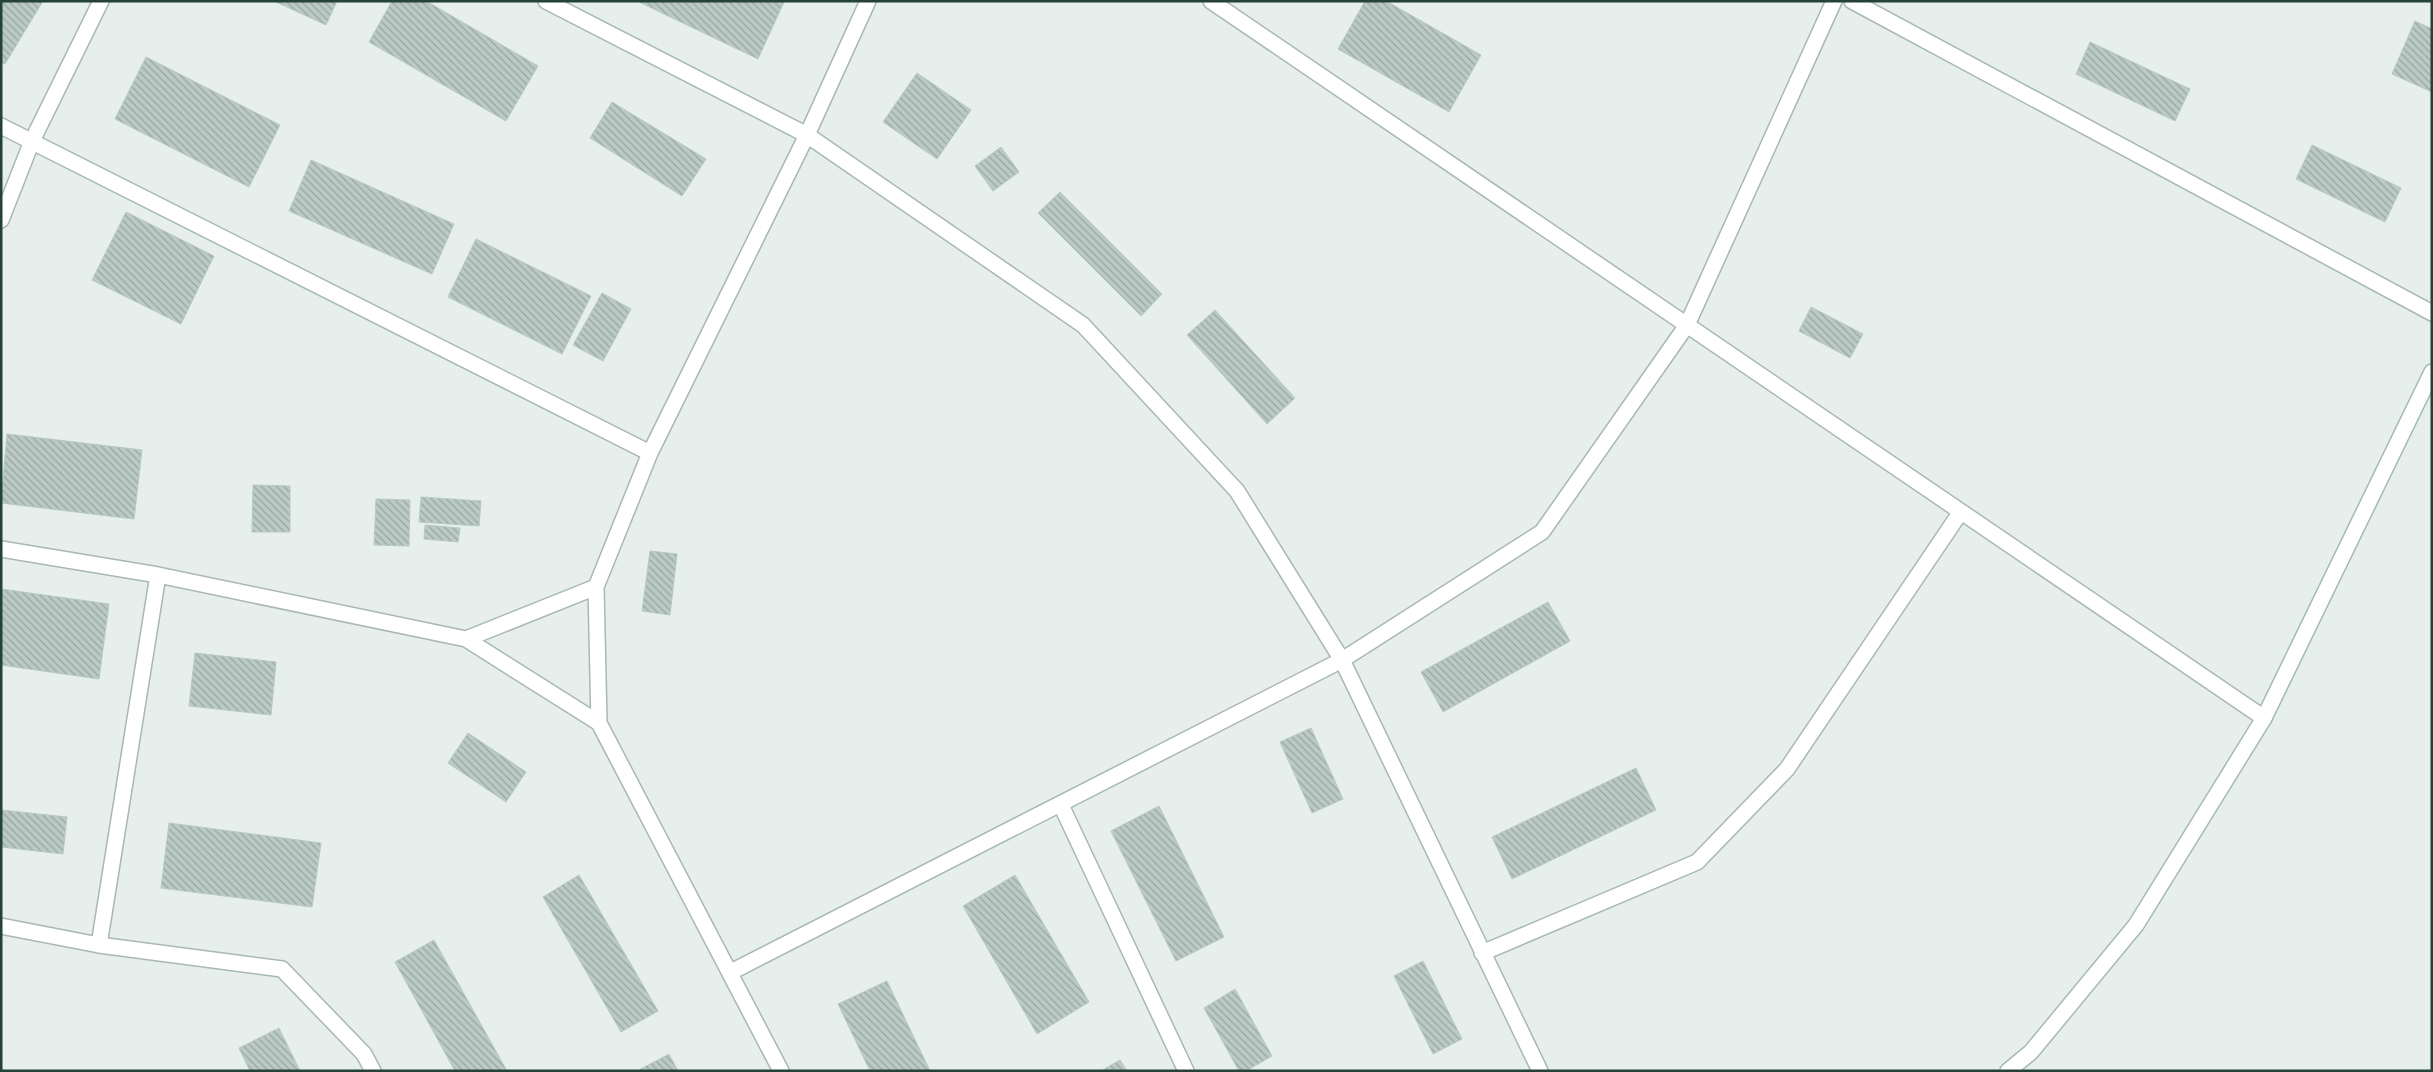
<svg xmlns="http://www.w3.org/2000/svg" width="2433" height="1072" viewBox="0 0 2433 1072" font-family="'Work Sans',sans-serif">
<defs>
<pattern id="building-back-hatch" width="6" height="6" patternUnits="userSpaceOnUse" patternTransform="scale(1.25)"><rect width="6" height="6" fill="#bbcac4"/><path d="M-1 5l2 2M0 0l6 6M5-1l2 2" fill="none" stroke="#98a6a0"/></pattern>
</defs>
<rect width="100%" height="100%" fill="#e6efeb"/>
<path fill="url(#building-back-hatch)" stroke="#b8c9c2" d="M 1,1 L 43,1 L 5,64 L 1,62 Z
M 274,1 L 337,1 L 326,25 Z
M 392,1 L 426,1 L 538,66 L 506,121 L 369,42 Z
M 637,1 L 783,1 L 784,2 L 758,59 Z
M 1365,1 L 1386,1 L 1481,55 L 1449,112 L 1338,49 Z
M 2415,21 L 2432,29 L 2432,92 L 2392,74 Z
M 2090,42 L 2190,89 L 2175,121 L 2076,74 Z
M 146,57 L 280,125 L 249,187 L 115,119 Z
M 917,73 L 971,110 L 937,159 L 883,122 Z
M 612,102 L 706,159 L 682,196 L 590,138 Z
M 2312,145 L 2401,188 L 2385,222 L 2296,179 Z
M 1001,147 L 1019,172 L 993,191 L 975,166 Z
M 311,160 L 454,224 L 432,274 L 289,211 Z
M 1060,192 L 1162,294 L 1141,316 L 1038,213 Z
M 126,212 L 214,256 L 181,324 L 92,280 Z
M 476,239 L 591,296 L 562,354 L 448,297 Z
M 602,293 L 631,309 L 603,361 L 573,345 Z
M 1811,307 L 1863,334 L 1850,358 L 1799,331 Z
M 1215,310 L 1295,398 L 1267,424 L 1187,335 Z
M 7,434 L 142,450 L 134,519 L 1,503 Z
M 253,485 L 290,486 L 290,532 L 252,532 Z
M 421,497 L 481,501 L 479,526 L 419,522 Z
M 376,499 L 410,500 L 409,546 L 374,545 Z
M 425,525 L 460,528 L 458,542 L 424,539 Z
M 650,551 L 677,554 L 670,615 L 642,611 Z
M 1,589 L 109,604 L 99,679 L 1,665 Z
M 1548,602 L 1570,641 L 1443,712 L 1421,672 Z
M 195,653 L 276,662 L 271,715 L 189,706 Z
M 1311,728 L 1343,799 L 1312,813 L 1280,742 Z
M 468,733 L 526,772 L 506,802 L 448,763 Z
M 1636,768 L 1656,810 L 1512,879 L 1492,837 Z
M 1159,806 L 1224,937 L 1176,961 L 1111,831 Z
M 1,810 L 67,817 L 63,854 L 1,847 Z
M 169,823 L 321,843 L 312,907 L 161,888 Z
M 579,875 L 658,1011 L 621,1032 L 543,897 Z
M 1015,875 L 1089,1002 L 1037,1034 L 963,906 Z
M 434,940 L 507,1071 L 455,1071 L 395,962 Z
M 1423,961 L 1462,1039 L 1433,1054 L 1394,976 Z
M 887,981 L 930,1071 L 870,1071 L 838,1004 Z
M 1235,989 L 1272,1056 L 1246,1071 L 1239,1071 L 1204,1008 Z
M 279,1028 L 300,1071 L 250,1071 L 239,1048 Z
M 669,1054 L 678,1071 L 637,1071 Z
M 1120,1060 L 1127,1071 L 1101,1071 Z"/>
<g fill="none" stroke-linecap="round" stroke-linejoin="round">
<defs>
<path id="street" d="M 546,1 L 807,135 L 1083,325 L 1237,491 L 1342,660 L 1540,1071
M 1211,1 L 2264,718
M 1852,1 L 2432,313
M 1,126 L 650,453
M 1,220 L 32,141 L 101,1
M 1,549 L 158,575 L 466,639 L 599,723 L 781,1071
M 466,639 L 596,587
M 599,723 L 596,587 L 650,453 L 807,135 L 868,1
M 1061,805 L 1186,1071
M 1,926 L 99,945 L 282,969 L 364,1054 L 373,1071
M 99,945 L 158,575
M 1482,953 L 1697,862 L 1787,769 L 1960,513
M 731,972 L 1342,660 L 1542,532 L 1687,325 L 1834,1"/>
<path id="secondary" d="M 2008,1071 L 2031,1052 L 2136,925 L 2264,718 L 2432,372"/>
</defs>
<use href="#street" stroke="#a8b8b2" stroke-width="18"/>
<use href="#secondary" stroke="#a4bbb3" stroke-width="18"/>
<use href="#street" stroke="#fff" stroke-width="15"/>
<use href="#secondary" stroke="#fff" stroke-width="15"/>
</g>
<rect width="2433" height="1072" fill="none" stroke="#24423a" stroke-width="5"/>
</svg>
